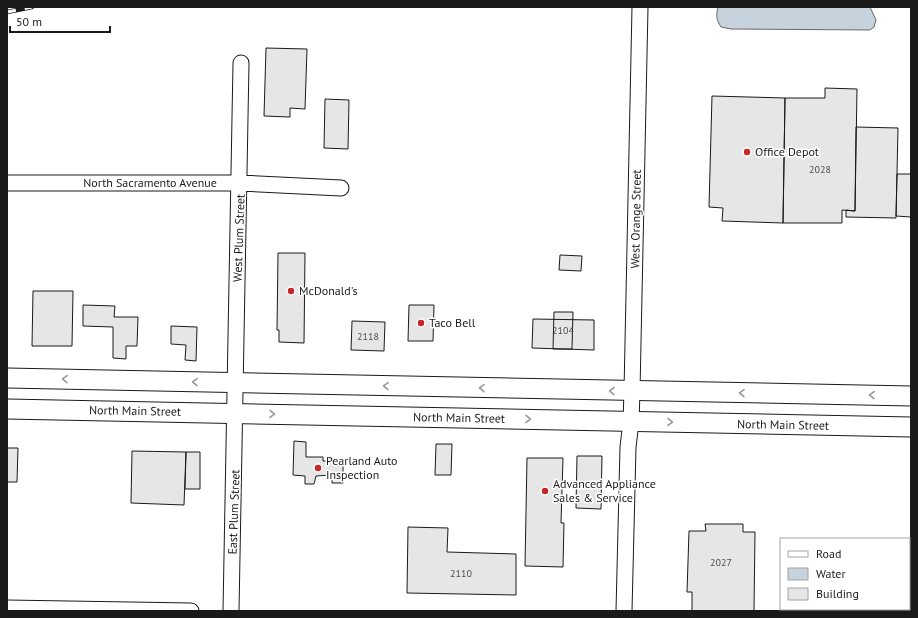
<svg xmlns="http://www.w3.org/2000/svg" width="918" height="618" viewBox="0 0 918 618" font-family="'PT Sans',sans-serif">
<rect width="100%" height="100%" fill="#fff"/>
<path fill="#c6d2dc" stroke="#6a6a6a" d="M 718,7 L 870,7 L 876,20 L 874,27 L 870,30 L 731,29 L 721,27 C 716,19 716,16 718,7 Z"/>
<path fill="#e6e6e6" stroke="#1a1a1a" d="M 266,48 L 307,49 L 305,109 L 290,108 L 290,117 L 264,116 Z
M 825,88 L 857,89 L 855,211 L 842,210 L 842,223 L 783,223 L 785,98 L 825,98 Z
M 712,96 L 785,98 L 783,223 L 722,221 L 723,208 L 709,207 Z
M 325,99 L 349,100 L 348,149 L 324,148 Z
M 856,127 L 898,128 L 896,218 L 846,217 L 846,210 L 855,211 Z
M 897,174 L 911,174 L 911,217 L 896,216 Z
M 278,253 L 305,253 L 304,343 L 279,342 L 279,330 L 277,330 Z
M 560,255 L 582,256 L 581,271 L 559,270 Z
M 33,291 L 73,291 L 72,346 L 32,346 Z
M 83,305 L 115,306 L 114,317 L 138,317 L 137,346 L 126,346 L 126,359 L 113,358 L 113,327 L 83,326 Z
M 409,305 L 434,305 L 433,341 L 408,341 Z
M 554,312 L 573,312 L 572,349 L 553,349 Z
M 533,319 L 594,320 L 594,350 L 532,348 Z
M 352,321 L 385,322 L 384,351 L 351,350 Z
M 171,326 L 197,327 L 196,361 L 185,360 L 186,345 L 171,344 Z
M 294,441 L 306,442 L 306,457 L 323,457 L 323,461 L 343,461 L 343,483 L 332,483 L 332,475 L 316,476 L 314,484 L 305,484 L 305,476 L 293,475 Z
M 436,444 L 452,444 L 451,475 L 435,475 Z
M 7,448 L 18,448 L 17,482 L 7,482 Z
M 132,451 L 186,452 L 184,505 L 131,503 Z
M 186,452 L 200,452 L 200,489 L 185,489 Z
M 577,456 L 602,456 L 601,509 L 576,508 Z
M 527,458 L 563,458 L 561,523 L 564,523 L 563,567 L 525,566 Z
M 705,524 L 743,524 L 743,532 L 755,532 L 754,611 L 692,611 L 692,592 L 687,592 L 689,531 L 706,531 Z
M 408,527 L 448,528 L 447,552 L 516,554 L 516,595 L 407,593 Z"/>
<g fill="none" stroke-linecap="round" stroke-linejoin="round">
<defs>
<path id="minor" d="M 7,183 L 240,183 L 341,188
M 7,608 L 191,611
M 231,611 L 241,63
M 624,611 L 628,447 L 631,422 L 632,391 L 640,7"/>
<path id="major" d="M 7,378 L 911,396
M 7,409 L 911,427"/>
</defs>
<use href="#minor" stroke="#1a1a1a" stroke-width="17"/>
<use href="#major" stroke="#1a1a1a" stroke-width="21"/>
<use href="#minor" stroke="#fff" stroke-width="15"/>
<use href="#major" stroke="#fff" stroke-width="19"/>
<defs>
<path id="rail" d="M 7,12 L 32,7"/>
</defs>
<use href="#rail" stroke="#1a1a1a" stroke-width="4.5"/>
<use href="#rail" stroke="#fff" stroke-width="3" stroke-dasharray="9" stroke-linecap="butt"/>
</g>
<defs><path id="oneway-chevron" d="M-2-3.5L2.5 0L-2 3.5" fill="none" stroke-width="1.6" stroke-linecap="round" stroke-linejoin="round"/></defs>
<g stroke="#989898">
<use href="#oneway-chevron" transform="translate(65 379) rotate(-179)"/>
<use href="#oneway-chevron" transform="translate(195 382) rotate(-179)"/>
<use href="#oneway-chevron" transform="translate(386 386) rotate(-178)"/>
<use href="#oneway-chevron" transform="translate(482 388) rotate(-179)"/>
<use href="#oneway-chevron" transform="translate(612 391) rotate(-179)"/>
<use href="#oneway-chevron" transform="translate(742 393) rotate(-179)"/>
<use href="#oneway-chevron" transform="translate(872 395) rotate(-179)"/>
<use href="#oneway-chevron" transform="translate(272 414) rotate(1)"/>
<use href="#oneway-chevron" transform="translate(528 419) rotate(1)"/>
<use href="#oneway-chevron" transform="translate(670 422) rotate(2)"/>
</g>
<g fill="#c62828" stroke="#fff" stroke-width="1.5">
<circle cx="747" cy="152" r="4"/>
<circle cx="291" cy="291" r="4"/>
<circle cx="421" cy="323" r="4"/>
<circle cx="318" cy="468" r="4"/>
<circle cx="545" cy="491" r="4"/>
</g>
<g text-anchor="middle" stroke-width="3" stroke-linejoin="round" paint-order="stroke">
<g font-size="10" fill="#4d4d4d">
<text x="820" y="173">2028</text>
<text x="563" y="334">2104</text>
<text x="368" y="340">2118</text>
<text x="721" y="566">2027</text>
<text x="461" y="577">2110</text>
</g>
<g font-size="12" fill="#1a1a1a" stroke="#fff" text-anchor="start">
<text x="755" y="156">Office Depot</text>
<text x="299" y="295">McDonald's</text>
<text x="429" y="327">Taco Bell</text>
<text x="326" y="465">Pearland Auto<tspan x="326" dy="14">Inspection</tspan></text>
<text x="553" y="488">Advanced Appliance<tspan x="553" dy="14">Sales &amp; Service</tspan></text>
</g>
<g font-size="12" fill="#1a1a1a" stroke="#fff">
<text x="150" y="187">North Sacramento Avenue</text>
<text transform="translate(636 219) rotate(-89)" y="4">West Orange Street</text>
<text transform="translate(239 238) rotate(-88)" y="4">West Plum Street</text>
<text transform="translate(135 411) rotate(1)" y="4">North Main Street</text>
<text transform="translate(459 418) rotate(1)" y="4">North Main Street</text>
<text transform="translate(783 425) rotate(1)" y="4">North Main Street</text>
<text transform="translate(234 512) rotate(-88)" y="4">East Plum Street</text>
</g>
</g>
<rect width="918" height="618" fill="none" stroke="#1a1a1a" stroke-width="16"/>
<rect x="780" y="538" width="130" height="72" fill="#ffffff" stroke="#a3a3a3"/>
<rect x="788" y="551" width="20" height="6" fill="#ffffff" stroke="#a3a3a3"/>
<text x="816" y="558" font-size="12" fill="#1a1a1a">Road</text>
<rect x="788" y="568" width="20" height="12" fill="#c6d2dc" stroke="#a3a3a3"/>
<text x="816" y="578" font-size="12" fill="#1a1a1a">Water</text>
<rect x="788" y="588" width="20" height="12" fill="#e6e6e6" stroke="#a3a3a3"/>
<text x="816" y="598" font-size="12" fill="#1a1a1a">Building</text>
<path d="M10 26v6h100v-6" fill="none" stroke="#1a1a1a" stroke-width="2"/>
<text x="16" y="26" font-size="12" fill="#1a1a1a" stroke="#ffffff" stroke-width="3" paint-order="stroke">50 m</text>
</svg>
